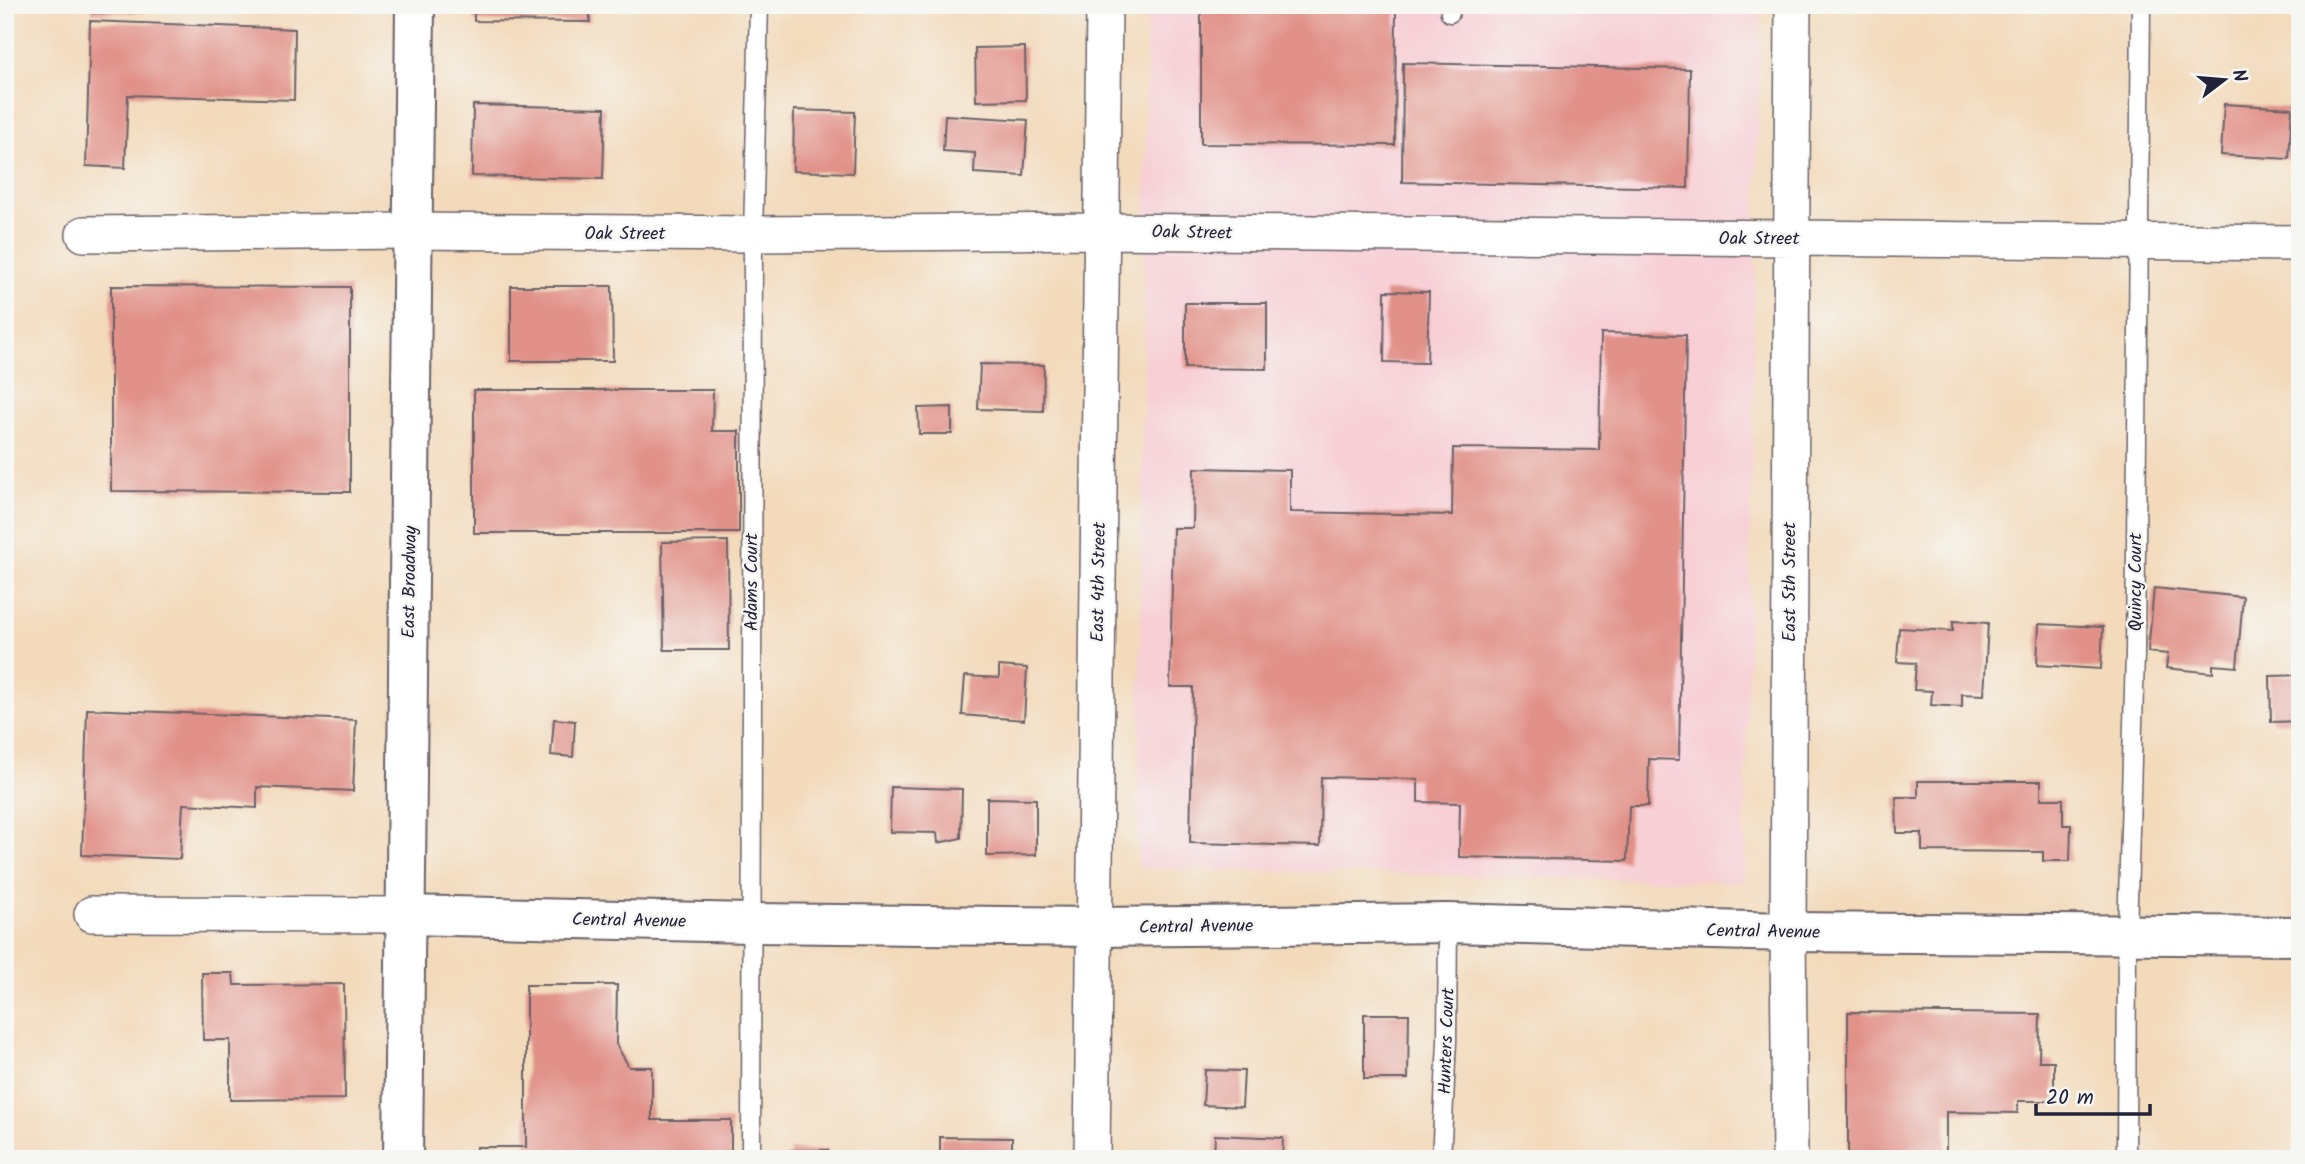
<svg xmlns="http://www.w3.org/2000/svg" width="2305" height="1164" viewBox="0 0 2305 1164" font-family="Kalam,sans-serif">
<rect width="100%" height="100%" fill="#f6f6f2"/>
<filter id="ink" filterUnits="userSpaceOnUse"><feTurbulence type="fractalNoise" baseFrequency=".0143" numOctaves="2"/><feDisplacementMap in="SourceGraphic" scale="14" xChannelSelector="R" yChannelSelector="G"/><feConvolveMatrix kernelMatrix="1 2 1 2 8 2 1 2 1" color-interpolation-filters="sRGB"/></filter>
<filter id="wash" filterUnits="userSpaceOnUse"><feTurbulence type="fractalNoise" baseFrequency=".00686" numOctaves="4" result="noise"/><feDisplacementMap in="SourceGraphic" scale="28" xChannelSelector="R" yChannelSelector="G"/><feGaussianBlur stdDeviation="1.57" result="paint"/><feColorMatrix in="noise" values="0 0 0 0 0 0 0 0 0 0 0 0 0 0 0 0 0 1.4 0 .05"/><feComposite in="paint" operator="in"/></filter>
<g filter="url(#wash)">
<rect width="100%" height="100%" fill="#f3dabb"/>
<path fill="#f7cfd5" d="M 1147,5 L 1760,5 L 1744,882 L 1138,868 Z"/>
<g id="blocks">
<path fill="#e19188" d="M 92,5 L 147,5 L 147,12 L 92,13 Z
M 474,5 L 590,5 L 590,22 L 474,21 Z
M 1201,5 L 1396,5 L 1395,145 L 1201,144 Z
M 90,21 L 295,29 L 294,100 L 128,95 L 125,168 L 86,166 Z
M 1025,47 L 1026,100 L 976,101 L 975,48 Z
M 1403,63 L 1690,69 L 1688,188 L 1402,182 Z
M 2224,104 L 2292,108 L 2289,159 L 2221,155 Z
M 473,105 L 605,108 L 603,179 L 472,176 Z
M 794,110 L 855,112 L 853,173 L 793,171 Z
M 945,115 L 1028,120 L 1024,176 L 974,173 L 975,153 L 943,151 Z
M 111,286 L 350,287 L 350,492 L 111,491 Z
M 511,286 L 612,286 L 613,361 L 511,361 Z
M 1385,291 L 1429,292 L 1427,363 L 1384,362 Z
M 1185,303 L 1267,303 L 1267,369 L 1185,368 Z
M 1601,333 L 1686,335 L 1679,760 L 1649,759 L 1648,806 L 1629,806 L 1627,861 L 1459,857 L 1460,803 L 1418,802 L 1418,779 L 1321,777 L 1320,846 L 1190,843 L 1193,687 L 1170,687 L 1173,528 L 1193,528 L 1194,468 L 1290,470 L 1290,512 L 1452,515 L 1453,448 L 1599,450 Z
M 980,364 L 1044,365 L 1043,411 L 978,409 Z
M 474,390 L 713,390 L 712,431 L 739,431 L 739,533 L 474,533 Z
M 952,407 L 952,434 L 919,434 L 918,408 Z
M 728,541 L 729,650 L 664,650 L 662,542 Z
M 2154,588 L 2243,597 L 2237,667 L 2213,665 L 2213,673 L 2166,668 L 2168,654 L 2148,652 Z
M 1953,621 L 1988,623 L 1984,695 L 1962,694 L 1962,707 L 1931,705 L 1932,691 L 1914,690 L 1916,663 L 1897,662 L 1899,628 L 1953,631 Z
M 2039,624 L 2103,627 L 2101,669 L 2037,665 Z
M 999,666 L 1027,668 L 1024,720 L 962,715 L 965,676 L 999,678 Z
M 2300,675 L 2300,721 L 2271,722 L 2270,676 Z
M 87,709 L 356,720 L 353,791 L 257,787 L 257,808 L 183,804 L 180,859 L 82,855 Z
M 554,719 L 575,721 L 573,757 L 551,755 Z
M 1918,781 L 2041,781 L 2041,799 L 2063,799 L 2063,825 L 2071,825 L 2070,861 L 2043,861 L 2043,852 L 1922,851 L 1922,833 L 1897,833 L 1896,797 L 1918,797 Z
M 891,787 L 962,789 L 961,838 L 938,843 L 937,833 L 890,832 Z
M 987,798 L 1036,799 L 1036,855 L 987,856 Z
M 202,973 L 233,973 L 234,985 L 344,984 L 345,1099 L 230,1100 L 230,1040 L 203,1040 Z
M 526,985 L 617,985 L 616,1044 L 629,1067 L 652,1067 L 652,1120 L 731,1120 L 731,1159 L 475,1159 L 476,1147 L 526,1147 Z
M 1848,1012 L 2040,1014 L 2039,1061 L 2054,1061 L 2054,1101 L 2018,1101 L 2018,1113 L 1946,1112 L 1946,1159 L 1848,1159 Z
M 1364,1014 L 1409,1014 L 1408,1079 L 1364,1079 Z
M 1205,1070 L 1244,1071 L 1242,1107 L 1203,1105 Z
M 1215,1135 L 1283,1138 L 1282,1159 L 1214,1159 Z
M 940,1137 L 1012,1138 L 1012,1159 L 940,1159 Z
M 790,1150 L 828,1150 L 828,1159 L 790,1159 Z"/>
</g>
</g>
<g filter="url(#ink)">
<use href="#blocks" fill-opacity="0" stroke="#6b6268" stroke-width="2"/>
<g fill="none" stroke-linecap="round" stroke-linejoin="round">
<defs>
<path id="lane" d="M 1450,13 L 1451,5
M 751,1159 L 753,234 L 759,5
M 1441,1159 L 1447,1042 L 1448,923
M 2126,1159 L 2127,935 L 2135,654 L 2141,5"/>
<path id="street" d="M 84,234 L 412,231 L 753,234 L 1101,231 L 2300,243
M 92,914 L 406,915
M 1092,1159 L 1104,5
M 1790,1159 L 1788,932 L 1793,5"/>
<path id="secondary" d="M 406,915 L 750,923 L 1095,927 L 1448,923 L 1788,932 L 2300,936
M 403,1159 L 415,5"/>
</defs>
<use href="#lane" stroke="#6b6268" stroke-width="21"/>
<use href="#street" stroke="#6b6268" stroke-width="38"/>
<use href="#secondary" stroke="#6b6268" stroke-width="42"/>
<use href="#lane" stroke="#fff" stroke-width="18"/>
<use href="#street" stroke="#fff" stroke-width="35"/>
<use href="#secondary" stroke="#fff" stroke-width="38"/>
</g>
</g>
<g text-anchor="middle" stroke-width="5" stroke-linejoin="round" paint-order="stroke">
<g font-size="18" fill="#22223b" stroke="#f6f6f2">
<text transform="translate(1192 232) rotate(1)" y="6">Oak Street</text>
<text x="625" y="239">Oak Street</text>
<text x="1759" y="244">Oak Street</text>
<text transform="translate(409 582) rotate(-89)" y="6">East Broadway</text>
<text transform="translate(751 582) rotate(-90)" y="6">Adams Court</text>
<text transform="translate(1098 582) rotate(-89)" y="6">East 4th Street</text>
<text transform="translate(1789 582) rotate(-90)" y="6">East 5th Street</text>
<text transform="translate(2135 582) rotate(-90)" y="6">Quincy Court</text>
<text transform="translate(629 920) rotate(1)" y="6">Central Avenue</text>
<text transform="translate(1196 926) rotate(-1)" y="6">Central Avenue</text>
<text transform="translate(1763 931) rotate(1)" y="6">Central Avenue</text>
<text transform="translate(1446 1041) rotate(-88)" y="6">Hunters Court</text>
</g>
</g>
<rect width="2305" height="1164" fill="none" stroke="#f6f6f2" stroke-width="28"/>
<g transform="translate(2224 80) rotate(74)" stroke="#f6f6f2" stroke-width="5" paint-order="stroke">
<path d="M0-5L12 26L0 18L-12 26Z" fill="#22223b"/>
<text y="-10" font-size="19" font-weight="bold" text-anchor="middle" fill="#22223b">N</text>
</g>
<path d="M2036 1104v10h114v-10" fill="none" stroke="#22223b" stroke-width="3.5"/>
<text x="2046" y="1104" font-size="21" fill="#22223b" stroke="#f6f6f2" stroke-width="5" paint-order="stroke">20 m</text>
</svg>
